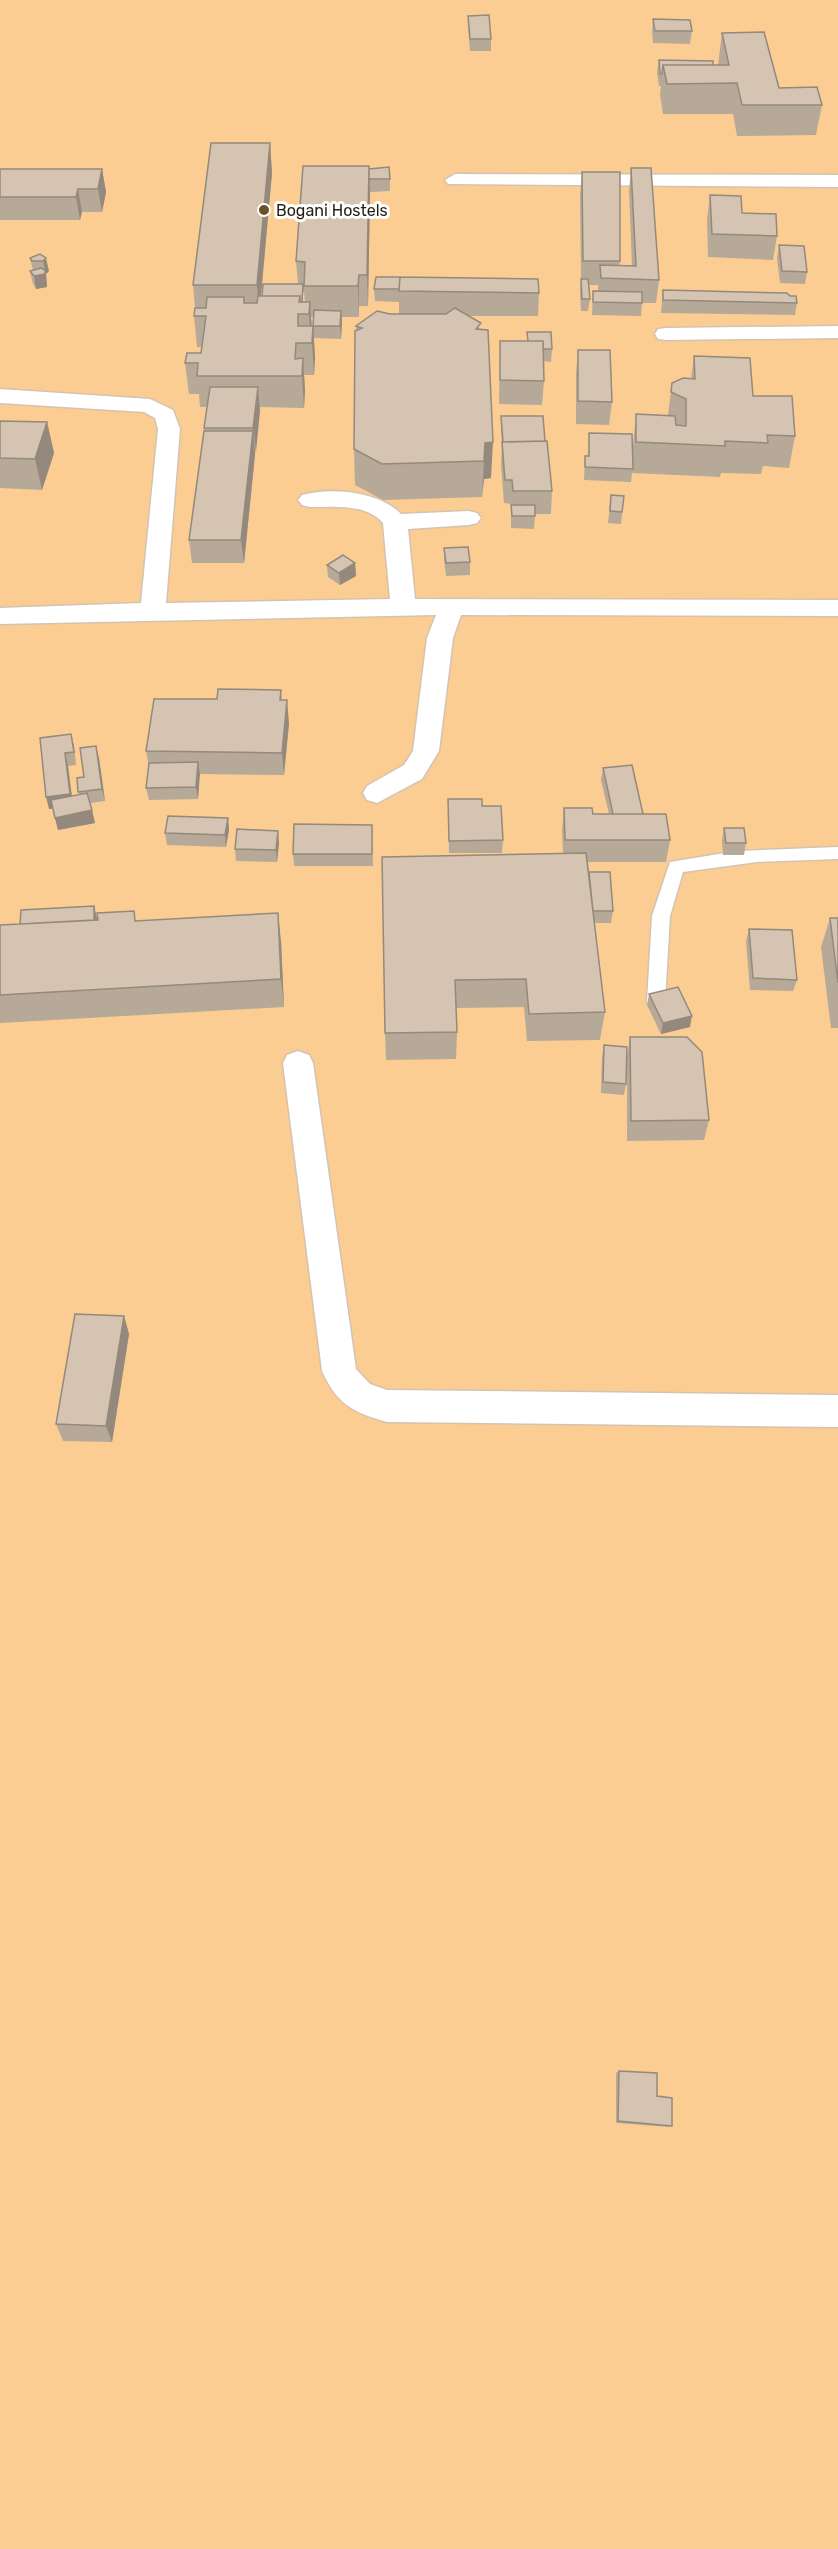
<svg xmlns="http://www.w3.org/2000/svg" width="838" height="2549" viewBox="0 0 838 2549" font-family="Rubik,sans-serif">
<rect width="100%" height="100%" fill="#fdecd9"/>
<path fill="#fccd92" d="M 0,0 L 838,0 L 838,2549 L 0,2549 Z"/>
<g fill="none" stroke-linecap="round" stroke-linejoin="round">
<defs>
<path id="lane" d="M 838,847 L 838,859 L 757,862 L 683,872 L 670,916 L 665,1002 L 663,1007 L 656,1009 L 649,1007 L 647,1002 L 652,916 L 670,862 L 737,851 Z"/>
<path id="street" d="M 455,174 L 838,175 L 838,187 L 448,184 L 445,180 Z
M 838,326 L 838,338 L 666,340 L 658,339 L 655,334 L 658,329 L 666,328 Z
M 0,389 L 150,399 L 173,410 L 180,429 L 166,603 L 390,599 L 383,523 C 365,503 335,507 310,507 L 302,505 L 298,500 L 302,495 C 331,487 379,491 401,514 L 469,511 L 477,513 L 481,518 L 477,523 L 469,525 L 408,529 L 415,599 L 838,600 L 838,616 L 461,615 L 453,638 L 439,751 L 422,779 L 377,803 L 367,800 L 363,793 L 367,786 L 404,765 L 413,751 L 427,638 L 436,615 L 0,624 L 0,608 L 141,603 L 158,429 L 155,418 L 144,412 L 0,403 Z
M 298,1051 L 309,1055 L 313,1063 L 356,1369 L 370,1384 L 387,1390 L 838,1395 L 838,1427 L 387,1422 C 352,1412 337,1404 322,1371 L 283,1063 L 287,1055 Z"/>
</defs>
<use href="#lane" stroke="#d3c3b0" stroke-width="3"/>
<use href="#street" stroke="#d3c3b0" stroke-width="3"/>
<use href="#lane" fill="#fff" fill-rule="evenodd"/>
<use href="#street" fill="#fff" fill-rule="evenodd"/>
</g>
<path fill="#b6a998" fill-rule="evenodd" d="M 468,16 L 491,39 L 491,51 L 470,51 L 468,28 Z
M 653,19 L 692,31 L 690,44 L 653,43 L 652,31 Z
M 722,33 L 779,88 L 822,105 L 816,135 L 737,136 L 733,114 L 663,114 L 660,95 L 661,86 L 659,86 L 657,72 L 659,60 L 718,65 Z
M 270,143 L 272,173 L 261,296 L 298,284 L 296,261 L 369,169 L 390,179 L 390,191 L 370,192 L 368,306 L 359,306 L 359,317 L 342,317 L 341,339 L 314,338 L 315,357 L 314,375 L 304,375 L 305,390 L 304,408 L 260,407 L 244,563 L 192,563 L 189,540 L 207,407 L 200,407 L 199,394 L 189,394 L 185,363 L 201,353 L 202,347 L 197,347 L 194,316 L 195,308 L 193,285 ZM 303,292 L 304,292 L 305,302 L 303,302 ZM 311,317 L 313,317 L 313,326 L 312,326 Z
M 631,168 L 659,280 L 656,303 L 642,303 L 641,316 L 592,315 L 593,291 L 598,291 L 598,285 L 589,285 L 590,299 L 588,311 L 581,311 L 580,292 L 581,281 L 580,195 L 582,172 L 620,261 L 619,266 L 632,266 L 629,191 Z
M 0,169 L 102,169 L 106,192 L 102,212 L 82,212 L 80,220 L 0,220 Z
M 710,195 L 742,213 L 777,236 L 773,260 L 708,257 L 707,219 Z
M 779,245 L 807,272 L 805,284 L 780,283 L 777,258 Z
M 40,254 L 49,271 L 46,274 L 47,287 L 36,289 L 33,284 L 30,271 L 33,270 L 30,258 Z
M 374,289 L 539,293 L 538,316 L 467,316 L 480,329 L 491,478 L 484,479 L 482,497 L 383,500 L 355,485 L 354,449 L 356,326 L 390,314 L 399,314 L 399,298 L 399,302 L 375,301 Z
M 663,290 L 797,303 L 795,315 L 661,313 Z
M 527,332 L 552,349 L 551,362 L 543,361 L 544,381 L 542,405 L 499,404 L 500,341 L 527,341 Z
M 578,350 L 612,402 L 609,425 L 576,424 L 576,373 Z
M 694,356 L 753,396 L 795,436 L 789,468 L 763,466 L 761,474 L 721,473 L 720,477 L 632,473 L 631,482 L 584,480 L 585,456 L 588,456 L 589,433 L 633,445 L 636,414 L 668,415 L 672,383 L 691,379 Z
M 501,416 L 545,441 L 552,491 L 551,514 L 535,514 L 534,529 L 511,528 L 511,504 L 504,503 L 501,465 L 502,446 L 501,429 Z
M 0,421 L 47,422 L 54,453 L 42,490 L 0,488 Z
M 611,495 L 624,496 L 621,524 L 608,523 Z
M 444,548 L 470,562 L 470,575 L 446,576 L 444,560 Z
M 355,563 L 356,576 L 340,585 L 328,577 L 327,565 Z
M 281,690 L 282,700 L 289,723 L 284,775 L 199,774 L 198,799 L 149,800 L 146,788 L 149,767 L 146,751 L 217,699 Z
M 71,734 L 76,765 L 68,766 L 72,796 L 79,795 L 77,778 L 84,777 L 99,758 L 105,801 L 90,803 L 95,823 L 58,830 L 53,809 L 49,809 Z
M 603,768 L 643,814 L 670,840 L 666,862 L 588,862 L 589,872 L 613,911 L 611,923 L 594,923 L 605,1012 L 600,1040 L 527,1041 L 524,1007 L 456,1008 L 457,1032 L 456,1059 L 386,1060 L 385,1033 L 563,853 L 562,831 L 564,808 L 593,814 L 609,814 L 601,780 Z
M 448,799 L 482,806 L 503,840 L 502,853 L 449,853 Z
M 228,818 L 229,830 L 226,847 L 167,845 L 165,833 Z
M 372,825 L 373,866 L 294,866 L 293,854 Z
M 724,828 L 746,843 L 744,855 L 723,855 L 722,840 Z
M 279,843 L 277,862 L 236,861 L 235,849 Z
M 94,906 L 97,920 L 136,921 L 281,941 L 284,1007 L 0,1023 L 0,925 L 20,924 Z
M 830,918 L 838,918 L 838,1028 L 831,1028 L 821,947 Z
M 749,929 L 797,980 L 793,991 L 750,990 L 746,941 Z
M 649,994 L 690,1027 L 661,1034 L 647,1005 Z
M 630,1037 L 709,1120 L 704,1140 L 627,1141 L 627,1058 Z
M 604,1045 L 626,1084 L 624,1095 L 601,1093 L 602,1056 Z
M 124,1316 L 129,1334 L 112,1442 L 63,1441 L 56,1424 Z
M 619,2071 L 657,2096 L 672,2126 L 669,2127 L 616,2123 L 616,2073 Z"/>
<path fill="#94897c" d="M 270,143 L 272,173 L 259,316 L 257,285 Z
M 369,166 L 370,196 L 368,306 L 367,275 Z
M 102,169 L 106,192 L 102,212 L 98,189 Z
M 78,189 L 82,212 L 80,220 L 76,197 Z
M 46,258 L 49,271 L 46,274 L 47,287 L 36,289 L 34,276 L 45,270 L 43,261 Z
M 359,275 L 359,317 L 358,286 Z
M 310,302 L 312,333 L 311,345 L 309,314 Z
M 341,311 L 342,323 L 341,339 L 340,326 Z
M 313,326 L 315,357 L 314,375 L 312,343 Z
M 303,358 L 305,390 L 304,408 L 302,376 Z
M 258,387 L 260,411 L 256,452 L 253,428 Z
M 47,422 L 54,453 L 42,490 L 35,459 Z
M 253,431 L 255,454 L 244,563 L 241,540 Z
M 493,442 L 491,478 L 484,479 L 482,497 L 485,443 Z
M 355,563 L 356,576 L 340,585 L 339,573 Z
M 287,700 L 289,723 L 284,775 L 282,753 Z
M 71,734 L 74,746 L 76,765 L 74,752 Z
M 96,746 L 99,758 L 105,801 L 102,789 Z
M 65,753 L 68,766 L 73,806 L 49,809 L 46,797 Z
M 198,762 L 200,774 L 198,799 L 196,787 Z
M 92,810 L 95,823 L 58,830 L 55,818 Z
M 228,818 L 229,830 L 226,847 L 225,835 Z
M 278,831 L 279,843 L 277,862 L 276,850 Z
M 94,906 L 97,918 L 96,945 L 93,933 Z
M 278,913 L 281,941 L 284,1007 L 281,979 Z
M 692,1016 L 690,1027 L 661,1034 L 663,1023 Z
M 124,1316 L 129,1334 L 112,1442 L 106,1426 Z"/>
<path fill="#d4c4b1" stroke="#94897c" stroke-width="1.5" d="M 489,15 L 491,39 L 470,39 L 468,16 Z
M 653,19 L 690,20 L 692,31 L 655,31 Z
M 764,32 L 779,88 L 817,87 L 822,105 L 742,105 L 737,83 L 667,84 L 663,65 L 729,65 L 722,33 Z
M 659,60 L 713,61 L 713,65 L 663,65 L 662,74 L 660,74 Z
M 211,143 L 270,143 L 257,285 L 193,285 Z
M 303,166 L 369,166 L 367,275 L 359,275 L 358,286 L 304,286 L 305,262 L 296,261 Z
M 389,167 L 390,179 L 369,179 L 369,169 Z
M 631,168 L 651,168 L 659,280 L 601,278 L 600,265 L 636,266 Z
M 0,169 L 102,169 L 98,189 L 78,189 L 76,197 L 0,197 Z
M 582,172 L 620,172 L 620,261 L 583,261 Z
M 710,195 L 741,196 L 742,213 L 776,214 L 777,236 L 712,234 Z
M 779,245 L 804,246 L 807,272 L 782,271 Z
M 40,254 L 46,258 L 43,261 L 32,261 L 30,258 Z
M 41,268 L 45,270 L 45,274 L 34,276 L 30,271 Z
M 376,277 L 400,277 L 399,289 L 374,289 Z
M 400,277 L 538,279 L 539,293 L 399,291 Z
M 581,279 L 588,279 L 590,299 L 582,299 Z
M 263,284 L 303,284 L 302,302 L 300,302 L 300,296 L 262,296 Z
M 663,290 L 787,293 L 790,296 L 796,296 L 797,303 L 663,300 Z
M 593,291 L 642,292 L 642,303 L 593,302 Z
M 258,296 L 300,296 L 299,302 L 310,302 L 309,314 L 298,314 L 298,326 L 313,326 L 312,343 L 296,343 L 295,359 L 303,358 L 302,376 L 197,376 L 198,363 L 185,363 L 187,353 L 201,353 L 206,316 L 194,316 L 195,308 L 206,308 L 207,297 L 244,297 L 244,303 L 257,303 Z
M 455,308 L 481,323 L 476,329 L 488,330 L 493,442 L 485,443 L 484,461 L 382,464 L 354,449 L 355,331 L 362,328 L 356,326 L 377,311 L 390,314 L 446,314 Z
M 314,310 L 341,311 L 340,326 L 313,326 Z
M 527,332 L 551,332 L 552,349 L 543,349 L 543,341 L 528,341 Z
M 500,341 L 543,341 L 544,381 L 500,380 Z
M 578,350 L 610,350 L 612,402 L 578,401 Z
M 694,356 L 750,358 L 753,396 L 792,396 L 795,436 L 767,435 L 768,443 L 725,441 L 725,446 L 636,442 L 636,414 L 675,416 L 676,425 L 686,426 L 686,399 L 671,392 L 672,383 L 683,378 L 695,379 Z
M 210,387 L 258,387 L 253,428 L 204,428 Z
M 501,416 L 543,416 L 545,441 L 503,442 Z
M 0,421 L 47,422 L 35,459 L 0,458 Z
M 204,431 L 253,431 L 241,540 L 189,540 Z
M 589,433 L 632,434 L 633,469 L 585,467 L 585,456 L 589,456 Z
M 547,441 L 552,491 L 513,491 L 512,480 L 505,480 L 502,442 Z
M 611,495 L 624,496 L 622,512 L 610,511 Z
M 511,505 L 535,505 L 535,516 L 512,516 Z
M 468,547 L 470,562 L 446,563 L 444,548 Z
M 343,555 L 355,563 L 339,573 L 327,565 Z
M 218,689 L 281,690 L 280,700 L 287,700 L 282,753 L 146,751 L 154,699 L 217,699 Z
M 71,734 L 74,752 L 65,753 L 70,794 L 46,797 L 40,738 Z
M 96,746 L 102,789 L 78,792 L 77,778 L 84,777 L 80,748 Z
M 198,762 L 196,787 L 146,788 L 149,763 Z
M 632,765 L 643,814 L 613,814 L 603,768 Z
M 87,793 L 92,810 L 55,818 L 51,800 Z
M 448,799 L 482,799 L 482,806 L 501,806 L 503,840 L 449,841 Z
M 564,808 L 592,808 L 593,814 L 666,814 L 670,840 L 565,840 Z
M 168,816 L 228,818 L 225,835 L 165,833 Z
M 294,824 L 372,825 L 372,854 L 293,854 Z
M 724,828 L 744,828 L 746,843 L 726,843 Z
M 237,829 L 278,831 L 276,850 L 235,849 Z
M 586,853 L 605,1012 L 529,1014 L 526,979 L 455,980 L 457,1032 L 385,1033 L 382,857 Z
M 589,872 L 610,872 L 613,911 L 593,911 Z
M 94,906 L 94,920 L 20,924 L 21,910 Z
M 134,911 L 135,921 L 278,913 L 281,979 L 0,995 L 0,925 L 98,920 L 97,913 Z
M 830,918 L 838,918 L 838,983 Z
M 749,929 L 792,930 L 797,980 L 753,978 Z
M 678,987 L 692,1016 L 663,1023 L 649,994 Z
M 630,1037 L 687,1037 L 702,1052 L 709,1120 L 631,1121 Z
M 604,1045 L 627,1047 L 626,1084 L 603,1082 Z
M 75,1314 L 124,1316 L 106,1426 L 56,1424 Z
M 619,2071 L 657,2073 L 657,2096 L 672,2098 L 672,2126 L 618,2121 Z"/>
<circle fill="#6f4f25" stroke="#fff" stroke-width="2" cx="264" cy="210" r="6"/>
<g text-anchor="middle" stroke-width="6" stroke-linejoin="round" paint-order="stroke">
<g font-size="16" fill="#251f18" stroke="#fff" text-anchor="start">
<text x="276" y="216">Bogani Hostels</text>
</g>
</g>
</svg>
